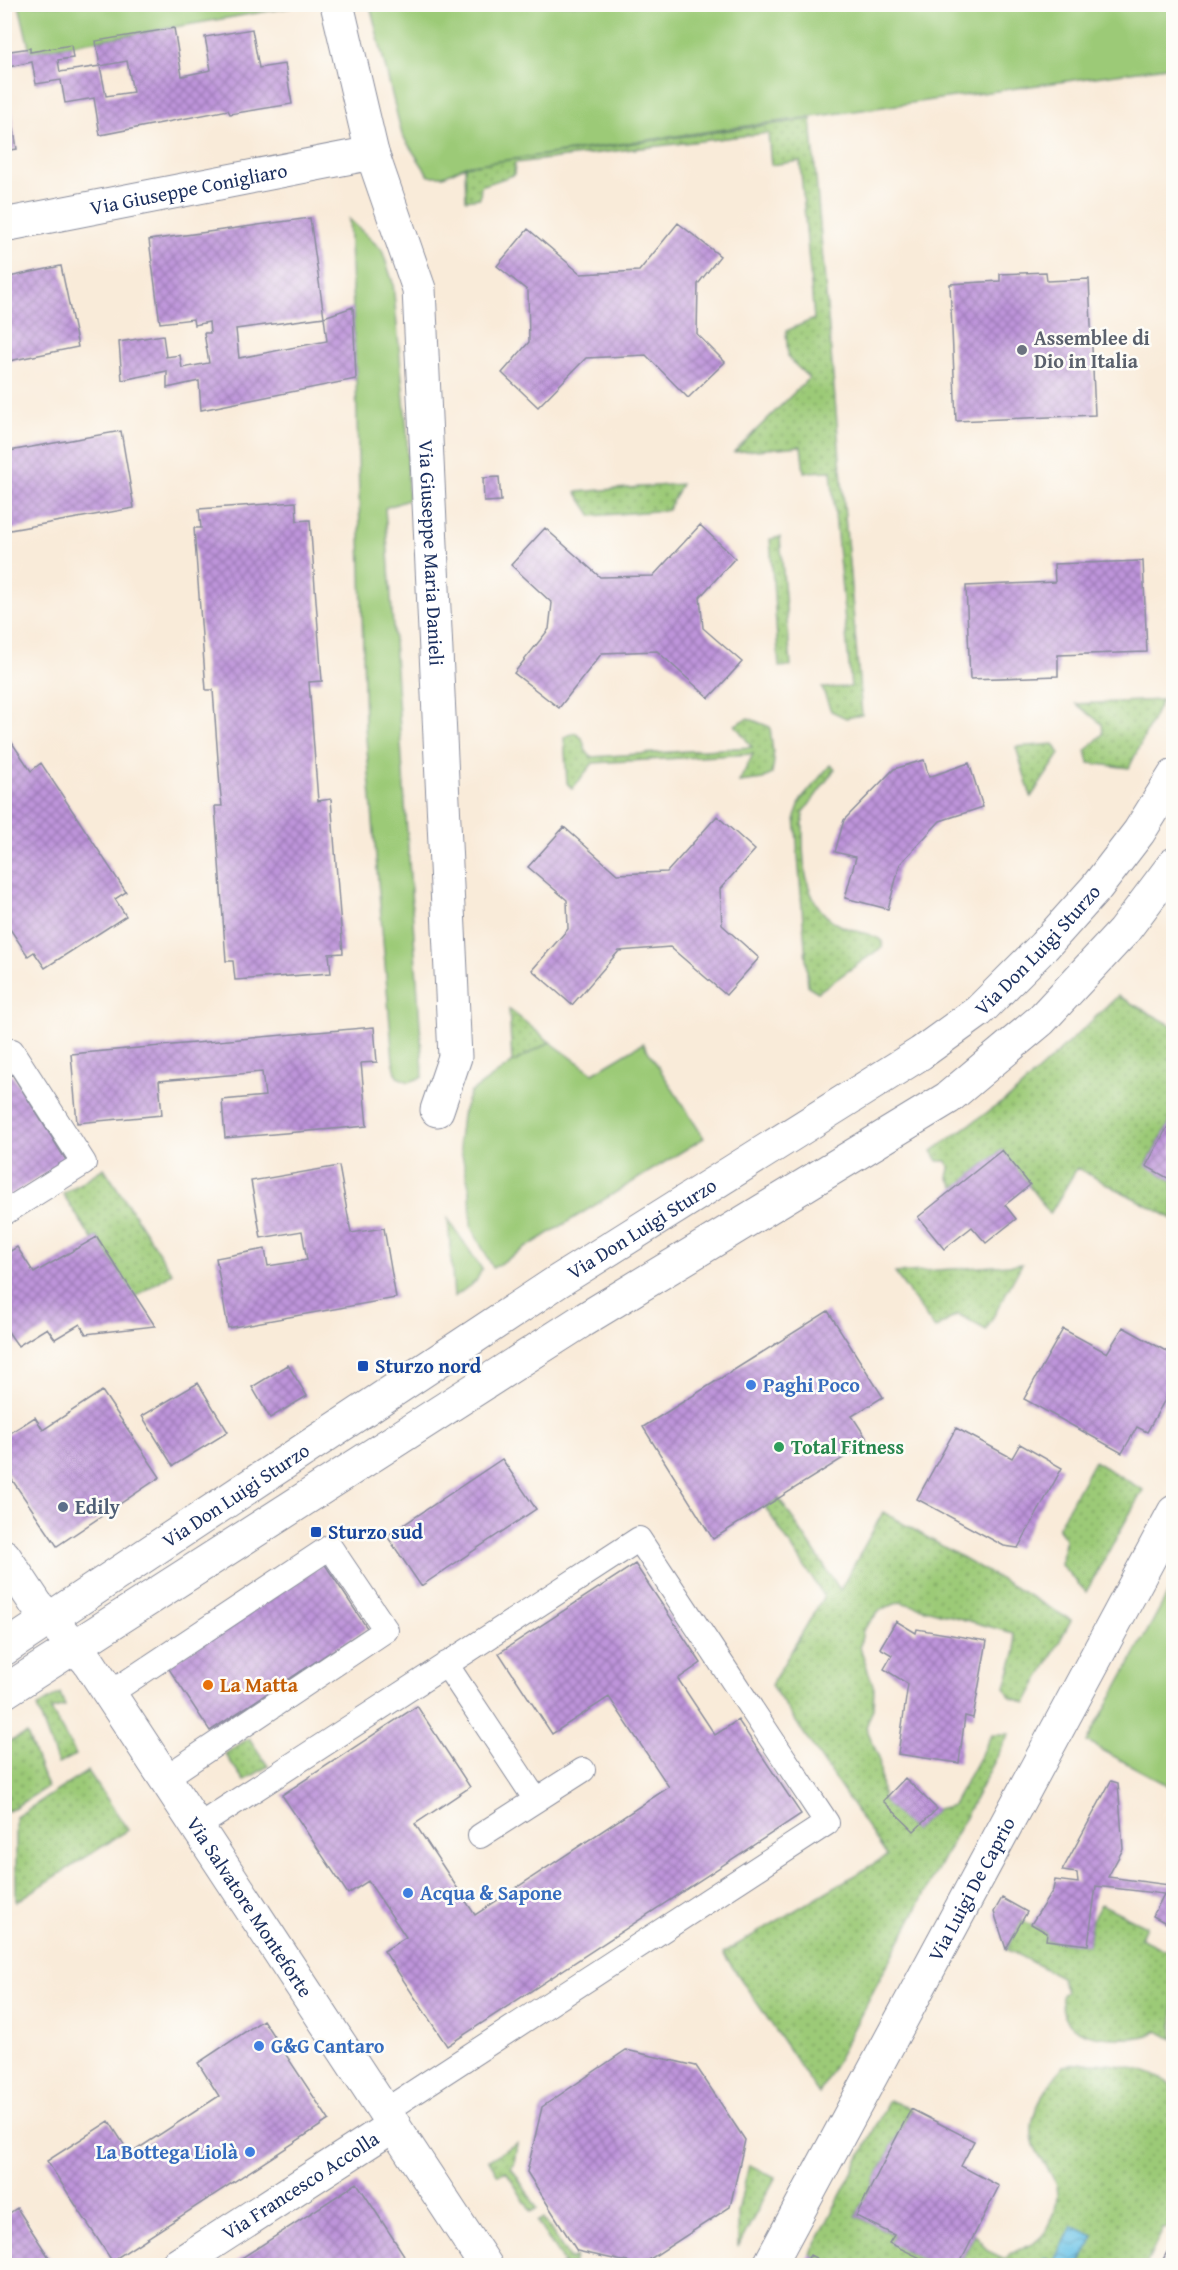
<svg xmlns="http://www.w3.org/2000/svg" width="1178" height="2270" viewBox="0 0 1178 2270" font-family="'Gentium Book Plus',serif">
<defs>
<pattern id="garden-dots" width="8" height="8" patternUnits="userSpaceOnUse" patternTransform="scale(1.5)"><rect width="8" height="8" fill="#9cca77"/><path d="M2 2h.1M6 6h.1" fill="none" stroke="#7ea465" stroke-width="1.8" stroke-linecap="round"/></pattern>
<pattern id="water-waves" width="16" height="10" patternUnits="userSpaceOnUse" patternTransform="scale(1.5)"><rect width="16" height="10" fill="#6ac3e7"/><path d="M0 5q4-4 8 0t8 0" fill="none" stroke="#569fbe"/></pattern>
<pattern id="building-cross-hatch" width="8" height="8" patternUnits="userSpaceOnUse" patternTransform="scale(1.5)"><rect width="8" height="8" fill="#be94da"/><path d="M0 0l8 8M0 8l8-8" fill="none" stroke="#9a79b4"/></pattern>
</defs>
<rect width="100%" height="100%" fill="#fdfcf7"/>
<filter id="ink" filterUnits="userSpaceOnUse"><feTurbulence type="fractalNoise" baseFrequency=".0167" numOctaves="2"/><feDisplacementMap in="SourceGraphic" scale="12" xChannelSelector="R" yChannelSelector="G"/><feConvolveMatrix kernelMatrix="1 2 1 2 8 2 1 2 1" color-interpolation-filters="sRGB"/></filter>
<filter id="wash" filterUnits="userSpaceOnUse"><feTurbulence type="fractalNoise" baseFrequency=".008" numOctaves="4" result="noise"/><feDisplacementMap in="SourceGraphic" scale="24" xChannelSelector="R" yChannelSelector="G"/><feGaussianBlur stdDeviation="1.35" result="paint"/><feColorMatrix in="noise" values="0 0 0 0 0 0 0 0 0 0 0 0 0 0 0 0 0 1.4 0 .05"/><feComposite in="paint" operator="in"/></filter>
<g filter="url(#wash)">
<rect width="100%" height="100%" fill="#f9ebd9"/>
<path fill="#9cca77" stroke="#5c7c6a" stroke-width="1.5" d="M 292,4 L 292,7 L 30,52 L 19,5 Z
M 370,5 L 1173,5 L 1173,66 L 465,166 L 444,176 L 429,176 L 402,135 Z
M 349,219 L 382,250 L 393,283 L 407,431 L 408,500 L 385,508 L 422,1054 L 423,1077 L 409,1082 L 397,1077 L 393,1060 L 365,726 L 356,379 Z
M 550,1042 L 593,1073 L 643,1043 L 704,1138 L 493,1268 L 471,1227 L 470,1191 L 459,1141 L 462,1115 L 470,1093 L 512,1063 Z
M 448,1219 L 482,1269 L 476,1281 L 454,1297 Z
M 1173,1584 L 1173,1788 L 1087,1742 Z"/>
<path fill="url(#garden-dots)" stroke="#5c7c6a" stroke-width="1.5" d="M 811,119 L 862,715 L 846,718 L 831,711 L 822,688 L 851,687 L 831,471 L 804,472 L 801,446 L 734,452 L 809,378 L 788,358 L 786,331 L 814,319 L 800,161 L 771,165 L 768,133 L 515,163 L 514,175 L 481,186 L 480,198 L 466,200 L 465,166 Z
M 681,484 L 668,510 L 592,516 L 576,492 Z
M 780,537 L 791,666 L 779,667 L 770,539 Z
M 1162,700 L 1129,768 L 1089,763 L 1086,750 L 1103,734 L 1102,724 L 1076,704 Z
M 748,718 L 770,727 L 774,761 L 772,774 L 763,779 L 739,782 L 753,754 L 593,763 L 572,789 L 567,783 L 564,737 L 575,733 L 582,738 L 586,751 L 591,757 L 752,747 L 735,725 Z
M 1054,744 L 1060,754 L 1031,797 L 1016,747 Z
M 830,765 L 835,769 L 803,813 C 803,855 799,908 844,927 C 857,932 871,933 883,941 L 882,947 L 818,992 L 808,986 L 795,816 L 801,800 Z
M 1118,996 L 1173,1026 L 1173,1053 L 1170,1060 L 1173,1062 L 1173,1117 L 1146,1165 L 1173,1181 L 1173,1219 L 1077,1168 L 1050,1214 L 1002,1150 L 955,1188 L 948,1177 L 950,1169 L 947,1161 L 938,1161 L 932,1151 L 1015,1093 Z
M 509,1009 L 550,1042 L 512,1063 Z
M 104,1168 L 172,1273 L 135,1297 L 97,1237 L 92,1239 L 63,1194 Z
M 1022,1264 L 986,1330 L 958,1314 L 935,1329 L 895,1273 Z
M 1094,1461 L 1143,1490 L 1086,1592 L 1061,1565 L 1065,1539 L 1058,1527 Z
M 779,1498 L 840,1590 L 883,1512 L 1071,1620 L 1026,1703 L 1010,1697 L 1005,1687 L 1016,1650 L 1013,1633 L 900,1602 L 880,1610 L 863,1630 L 860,1647 L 874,1688 L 873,1708 L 866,1727 L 879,1758 L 883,1801 L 914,1831 L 937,1809 L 953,1805 L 992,1734 L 1009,1734 L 819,2094 L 723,1953 L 887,1856 L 771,1685 L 824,1596 L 765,1507 Z
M 60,1693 L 65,1706 L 51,1710 L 76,1755 L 58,1764 L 37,1707 Z
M 27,1734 L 47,1787 L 9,1811 L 5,1810 L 5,1797 L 8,1796 L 5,1786 L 5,1743 Z
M 249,1738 L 268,1766 L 244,1781 L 225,1754 Z
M 88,1771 L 128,1830 L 16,1902 L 16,1817 Z
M 1101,1904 L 1146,1926 L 1140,1938 L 1173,1954 L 1173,2039 L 1158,2031 C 1138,2042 1089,2041 1071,2025 C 1062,2017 1061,2006 1062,1995 L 1066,1992 L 1061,1977 L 1006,1949 L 1022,1920 L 1047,1933 L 1046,1940 L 1088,1945 L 1092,1920 Z
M 1083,2063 C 1116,2063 1146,2067 1173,2086 L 1173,2227 L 1163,2229 L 1146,2265 L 1079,2265 L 1093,2236 L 1054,2263 L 1044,2258 L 1040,2265 L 959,2266 L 975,2234 L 988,2251 L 1005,2259 C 1019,2245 1034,2249 1046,2231 C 1055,2217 1061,2194 1053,2178 C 1048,2166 1036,2155 1033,2141 C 1026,2115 1049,2085 1063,2066 Z
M 889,2100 L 911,2109 L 856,2216 L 894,2235 L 890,2243 L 935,2265 L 829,2265 L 810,2255 Z
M 517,2143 L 514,2164 L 511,2167 L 537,2208 L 531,2212 L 506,2171 L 498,2175 L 489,2160 Z
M 749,2165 L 775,2178 L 738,2247 L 738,2211 Z
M 543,2218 L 570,2260 L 575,2257 L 573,2265 L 560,2265 L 564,2263 L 537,2222 Z"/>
<path fill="url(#water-waves)" stroke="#4279a2" stroke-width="1.5" d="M 1072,2226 L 1094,2236 L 1079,2265 L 1040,2265 L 1044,2258 L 1054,2263 Z"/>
<g id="blocks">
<path fill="url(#building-cross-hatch)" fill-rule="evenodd" d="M 174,28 L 182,76 L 211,70 L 205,37 L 252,29 L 259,68 L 285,64 L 292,104 L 230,114 L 228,110 L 100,135 L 94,98 L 65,103 L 61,80 L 36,84 L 32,62 L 4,68 L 4,52 L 30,48 L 30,52 L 71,45 L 73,58 L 58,60 L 60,72 L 100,66 L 96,41 ZM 127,61 L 133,92 L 106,96 L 100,66 Z
M 4,92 L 8,92 L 17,149 L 4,151 Z
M 310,218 L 324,317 L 236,329 L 239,358 L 327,341 L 324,317 L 353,307 L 356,379 L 201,410 L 199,381 L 167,388 L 167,371 L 122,380 L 119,342 L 163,335 L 166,357 L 180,355 L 182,368 L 209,363 L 204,333 L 210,333 L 209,322 L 194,325 L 193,319 L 160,323 L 149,240 Z
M 678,223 L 720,256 L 698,284 L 697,334 L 725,362 L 688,398 L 646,355 L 586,358 L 538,407 L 502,373 L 529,342 L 528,291 L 497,266 L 528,229 L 581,274 L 639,271 Z
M 61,266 L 78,347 L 4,362 L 4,278 Z
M 1046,272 L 1047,281 L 1089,279 L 1095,415 L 956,421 L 950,284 L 1000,281 L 1000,274 Z
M 121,431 L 134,508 L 4,531 L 4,452 Z
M 499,477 L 501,501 L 484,502 L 483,478 Z
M 296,502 L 297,521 L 310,520 L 322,681 L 309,682 L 318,801 L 331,799 L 343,953 L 329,954 L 331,973 L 235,980 L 233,961 L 226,961 L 215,806 L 222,806 L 220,787 L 213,690 L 206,690 L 194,528 L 201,528 L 199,509 Z
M 700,525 L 735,558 L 700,597 L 703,628 L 742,662 L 709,698 L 657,651 L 602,653 L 559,708 L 514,673 L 549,629 L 552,603 L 511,565 L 545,528 L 600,577 L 653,576 Z
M 1143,561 L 1147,652 L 1058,655 L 1058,676 L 970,679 L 966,586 L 1055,582 L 1054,564 Z
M 4,731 L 31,771 L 41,763 L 126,892 L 115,899 L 126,916 L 45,968 L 34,952 L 28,956 L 4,920 Z
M 924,760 L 929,777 L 969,763 L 983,807 L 940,821 L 900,864 L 888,909 L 845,898 L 856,857 L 835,852 L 844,820 L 894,769 Z
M 717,816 L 755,850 L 720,889 L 722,925 L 759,958 L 726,995 L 670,947 L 619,951 L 572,1005 L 532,970 L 568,929 L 567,900 L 528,867 L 564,827 L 617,874 L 667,872 Z
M 374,1027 L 377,1062 L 361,1063 L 367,1126 L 225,1138 L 222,1100 L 265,1096 L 262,1072 L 159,1081 L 162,1115 L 77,1123 L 71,1054 Z
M 12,1074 L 66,1160 L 4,1199 L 4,1079 Z
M 1173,1117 L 1173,1181 L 1146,1166 Z
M 1002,1150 L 1030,1185 L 1005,1205 L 1016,1219 L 986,1243 L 972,1227 L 944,1249 L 918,1217 Z
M 339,1166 L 351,1233 L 384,1228 L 396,1298 L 228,1328 L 216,1258 L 265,1249 L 268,1266 L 307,1260 L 302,1231 L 261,1238 L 251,1181 Z
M 97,1237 L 155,1326 L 86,1334 L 80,1324 L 55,1339 L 47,1328 L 18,1346 L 4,1326 L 4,1255 L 17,1247 L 34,1273 Z
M 828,1311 L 883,1397 L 852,1416 L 869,1442 L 713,1539 L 643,1427 Z
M 1123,1327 L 1173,1355 L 1173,1385 L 1147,1432 L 1137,1427 L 1122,1453 L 1024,1399 L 1063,1329 L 1107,1353 Z
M 288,1365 L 307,1396 L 270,1418 L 252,1387 Z
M 198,1383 L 228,1432 L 173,1466 L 142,1416 Z
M 102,1391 L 160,1477 L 57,1546 L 4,1468 L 4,1437 L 35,1417 L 43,1430 Z
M 956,1428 L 1012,1458 L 1020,1444 L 1062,1468 L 1018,1548 L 1004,1546 L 917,1499 Z
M 502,1459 L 536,1509 L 421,1586 L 387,1536 Z
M 324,1563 L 367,1628 L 210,1731 L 167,1666 Z
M 635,1564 L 701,1663 L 678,1679 L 715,1735 L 738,1720 L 801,1814 L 447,2046 L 384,1951 L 406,1937 L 381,1900 L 368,1881 L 348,1894 L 282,1795 L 417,1706 L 470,1787 L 415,1824 L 475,1915 L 669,1787 L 609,1697 L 552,1734 L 499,1653 Z
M 896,1621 L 916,1633 L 917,1629 L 987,1641 L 973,1718 L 965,1716 L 959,1763 L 898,1754 L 908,1684 L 884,1669 L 892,1655 L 880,1648 Z
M 905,1778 L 937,1809 L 914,1831 L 883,1801 Z
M 1111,1781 L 1118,1783 L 1123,1849 L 1108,1877 L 1169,1885 L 1173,1877 L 1173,1927 L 1153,1916 L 1164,1894 L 1096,1886 L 1088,1945 L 1046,1940 L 1047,1933 L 1031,1924 L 1053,1890 L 1055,1880 L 1078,1883 L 1077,1873 L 1062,1871 Z
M 1002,1898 L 1027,1912 L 1006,1949 L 994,1912 Z
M 263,2020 L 329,2120 L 112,2261 L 47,2161 L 109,2121 L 130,2154 L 219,2096 L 198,2063 Z
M 626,2050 L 696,2066 L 745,2140 L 730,2207 L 641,2265 L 577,2251 L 527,2172 L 542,2107 Z
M 911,2109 L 974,2141 L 961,2166 L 999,2186 L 959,2265 L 935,2265 L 889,2243 L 894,2235 L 856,2216 Z
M 357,2183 L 404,2255 L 387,2265 L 231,2265 Z
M 17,2208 L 54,2265 L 4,2265 L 4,2217 Z
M 1173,2241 L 1173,2265 L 1160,2265 Z
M 810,2255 L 829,2265 L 804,2265 Z"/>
</g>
</g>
<g filter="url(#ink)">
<use href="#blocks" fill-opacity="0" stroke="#8a8d9c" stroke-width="1.5"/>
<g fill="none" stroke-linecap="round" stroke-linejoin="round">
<defs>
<path id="service" d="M 4,1056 L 12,1051 L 84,1163 L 4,1213
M 446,1664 L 536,1800
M 109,1694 L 330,1547 L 386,1630 L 165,1778
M 197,1827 L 639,1539 L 827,1823 L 385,2111
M 480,1836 L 583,1770"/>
<g id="minor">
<path id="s1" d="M 337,4 L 372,153 L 419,289 L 455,1057 L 437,1110"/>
<path id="s2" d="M 4,225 L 372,153"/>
<path id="s3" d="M 769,2266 L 1174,1512"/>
</g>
<g id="tertiary">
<path id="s4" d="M 4,1556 L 36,1604 L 88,1661 L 486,2266"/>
<path id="s5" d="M 4,1649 L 557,1282 L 921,1053 L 979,1011 L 1044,946 L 1096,888 L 1139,832 L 1174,776"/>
<path d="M 4,1692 L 580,1322 L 948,1098 L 1041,1020 L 1123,932 L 1174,864"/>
<path id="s6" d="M 176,2266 L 394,2125"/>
</g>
</defs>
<use href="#service" stroke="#8a8d9c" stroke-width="26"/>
<use href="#minor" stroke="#8a8d9c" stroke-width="35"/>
<use href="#tertiary" stroke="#8a8d9c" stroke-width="35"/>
<use href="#service" stroke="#fff" stroke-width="24"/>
<use href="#minor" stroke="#fff" stroke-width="33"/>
<use href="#tertiary" stroke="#fff" stroke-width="33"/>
</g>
</g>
<circle fill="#6b7280" stroke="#fdfcf7" stroke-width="2" cx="1022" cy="350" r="6"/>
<g fill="#1a4fb4" stroke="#fdfcf7" stroke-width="2">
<rect x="357" y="1360" width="12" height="12" rx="3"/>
<rect x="310" y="1526" width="12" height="12" rx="3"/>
</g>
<g fill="#3f7fe0" stroke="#fdfcf7" stroke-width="2">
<circle cx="751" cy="1385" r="6"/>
<circle cx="408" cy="1893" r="6"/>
<circle cx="259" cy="2046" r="6"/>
<circle cx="250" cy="2152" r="6"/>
</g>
<circle fill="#2e9e5b" stroke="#fdfcf7" stroke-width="2" cx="779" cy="1447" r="6"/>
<circle fill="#5c6f8a" stroke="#fdfcf7" stroke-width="2" cx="63" cy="1507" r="6"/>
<circle fill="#e8710a" stroke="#fdfcf7" stroke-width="2" cx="208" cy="1685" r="6"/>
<g text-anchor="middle" stroke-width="5" stroke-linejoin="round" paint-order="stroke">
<g font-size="20" fill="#1b2f5e" stroke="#fdfcf7">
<text dy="7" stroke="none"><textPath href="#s2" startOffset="188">Via Giuseppe Conigliaro</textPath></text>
<text dy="7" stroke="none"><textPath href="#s1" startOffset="561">Via Giuseppe Maria Danieli</textPath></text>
<text dy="7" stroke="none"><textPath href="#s5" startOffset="1250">Via Don Luigi Sturzo</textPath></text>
<text dy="7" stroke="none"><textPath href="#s5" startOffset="764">Via Don Luigi Sturzo</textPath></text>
<text dy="7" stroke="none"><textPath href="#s5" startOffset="278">Via Don Luigi Sturzo</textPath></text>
<text dy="7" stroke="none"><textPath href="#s3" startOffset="428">Via Luigi De Caprio</textPath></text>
<text dy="7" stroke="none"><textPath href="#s4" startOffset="429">Via Salvatore Monteforte</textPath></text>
<text dy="7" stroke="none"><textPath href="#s6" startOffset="148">Via Francesco Accolla</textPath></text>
</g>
<g font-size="20" font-weight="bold" fill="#5b616d" stroke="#fdfcf7" text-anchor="start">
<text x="1034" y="345">Assemblee di<tspan x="1034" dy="23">Dio in Italia</tspan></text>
</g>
<g font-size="20" font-weight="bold" fill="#164399" stroke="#fdfcf7" text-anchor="start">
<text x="375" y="1373">Sturzo nord</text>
<text x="328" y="1539">Sturzo sud</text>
</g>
<g font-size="20" font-weight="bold" fill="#366cbe" stroke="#fdfcf7" text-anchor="start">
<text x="763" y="1392">Paghi Poco</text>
<text x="420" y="1900">Acqua &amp; Sapone</text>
<text x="271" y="2053">G&amp;G Cantaro</text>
<text x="238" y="2159" text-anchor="end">La Bottega Liolà</text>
</g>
<g font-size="20" font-weight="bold" fill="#27864d" stroke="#fdfcf7" text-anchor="start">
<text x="791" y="1454">Total Fitness</text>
</g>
<g font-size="20" font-weight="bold" fill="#4e5e75" stroke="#fdfcf7" text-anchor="start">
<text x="75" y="1514">Edily</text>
</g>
<g font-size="20" font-weight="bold" fill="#c56008" stroke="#fdfcf7" text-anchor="start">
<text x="220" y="1692">La Matta</text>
</g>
</g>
<rect width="1178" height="2270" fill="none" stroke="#fdfcf7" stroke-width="24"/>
</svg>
